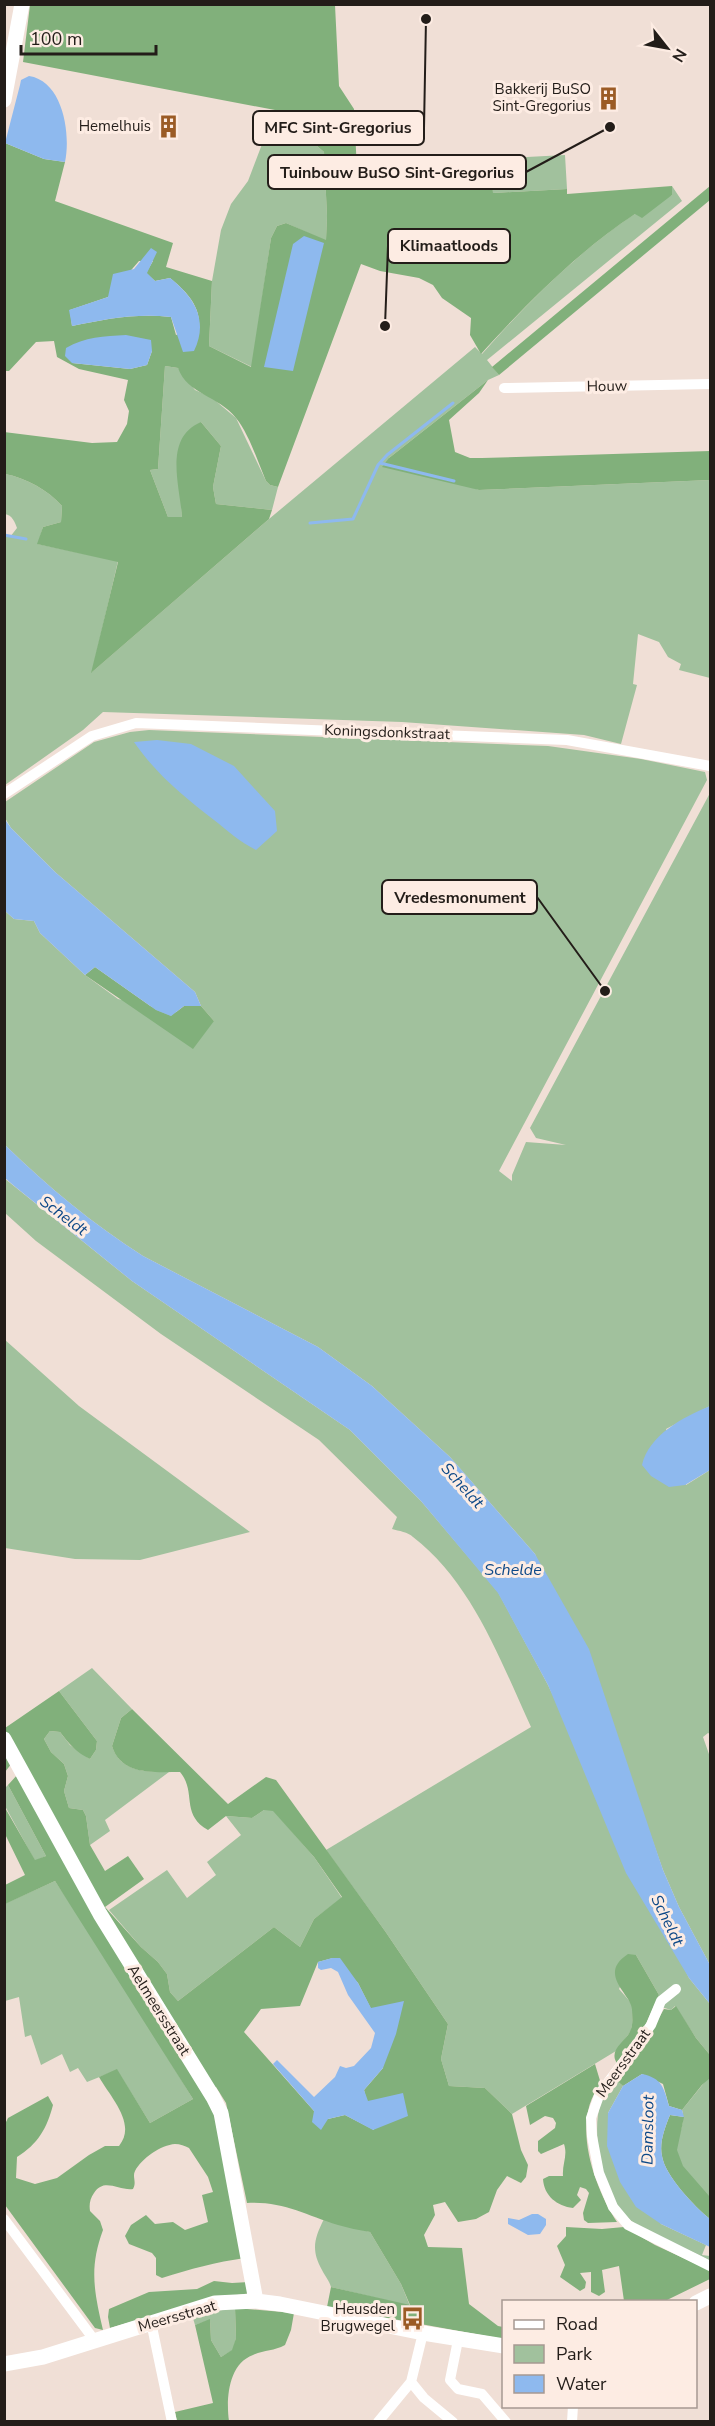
<svg xmlns="http://www.w3.org/2000/svg" width="715" height="2426" viewBox="0 0 715 2426" font-family="'Nunito Sans',sans-serif">
<rect width="100%" height="100%" fill="#f0dfd6"/>
<path fill="#a1c19d" d="M 275,110 L 324,152 L 327,216 L 326,241 L 286,223 L 277,226 L 271,238 L 252,367 L 209,346 L 212,281 L 221,230 L 231,204 L 248,181 Z
M 565,155 L 567,189 L 493,193 L 491,159 Z
M 672,186 L 682,201 L 487,360 L 499,375 L 488,380 L 389,458 L 479,490 L 710,480 L 710,678 L 679,670 L 681,664 L 668,657 L 659,642 L 638,634 L 633,684 L 637,685 L 621,744 L 584,735 L 402,722 L 103,712 L 83,730 L 5,785 L 4,535 L 10,537 L 17,528 C 15,522 12,515 5,514 L 5,474 C 26,478 48,490 62,506 L 61,522 L 43,527 L 38,544 L 118,561 L 92,672 L 269,519 L 475,347 L 482,354 C 524,306 571,259 623,222 C 638,211 655,203 672,195 Z
M 165,366 L 178,368 L 195,390 L 211,397 L 236,418 L 266,481 L 270,485 L 278,487 L 272,510 L 216,504 L 213,487 L 221,446 L 201,422 L 181,494 L 182,518 L 168,517 L 150,470 L 158,469 Z
M 149,730 L 548,746 L 641,759 L 705,772 L 707,780 L 499,1171 L 512,1181 L 512,1175 L 526,1142 L 566,1145 L 536,1138 L 530,1128 L 710,793 L 710,1406 L 666,1429 L 686,1485 L 710,1470 L 710,1734 L 708,1733 L 703,1737 L 710,1757 L 710,1965 L 679,1907 L 663,1870 L 642,1811 L 535,1554 L 450,1457 L 372,1386 L 318,1347 L 143,1256 C 93,1224 48,1187 5,1145 L 5,911 L 14,919 L 34,921 L 40,933 L 85,975 L 118,999 L 214,1021 L 201,1006 L 195,992 L 55,872 L 11,828 L 5,818 L 5,802 L 94,742 L 130,732 Z
M 4,1178 L 132,1281 L 350,1430 L 421,1501 L 498,1592 L 548,1685 L 689,1978 L 710,2004 L 710,2055 L 696,2038 L 675,2006 L 671,2010 L 655,2005 L 659,1995 L 636,1955 L 619,1989 L 632,2004 L 632,2025 L 631,2031 L 616,2051 L 512,2114 L 485,2088 L 449,2086 L 441,2059 L 448,2024 L 385,1931 L 326,1850 L 531,1727 C 501,1662 472,1582 413,1537 C 408,1532 399,1531 392,1529 L 397,1517 L 319,1440 L 161,1334 L 36,1241 L 5,1213 Z
M 4,1339 L 79,1406 L 250,1532 L 140,1560 L 75,1559 L 5,1548 Z
M 92,1668 L 132,1709 L 121,1718 L 112,1746 C 120,1772 146,1772 169,1772 L 105,1820 L 110,1831 L 90,1845 L 86,1816 L 83,1810 L 69,1808 L 64,1791 L 68,1776 L 64,1764 L 51,1752 L 44,1739 L 50,1731 L 60,1732 L 70,1745 L 90,1759 L 96,1750 L 97,1741 L 59,1691 Z
M 8,1785 L 46,1856 L 35,1861 L 5,1806 L 4,1789 Z
M 264,1810 L 273,1810 L 314,1857 L 342,1898 L 314,1919 L 300,1947 L 274,1927 L 178,2001 L 170,1992 L 167,1974 L 158,1962 L 141,1947 L 109,1910 L 167,1870 L 187,1898 L 216,1875 L 207,1862 L 241,1835 L 226,1816 L 252,1818 Z
M 55,1881 L 104,1954 L 193,2099 L 150,2123 L 117,2070 L 87,2082 L 78,2068 L 70,2072 L 62,2054 L 41,2065 L 31,2035 L 25,2037 L 19,1997 L 5,2001 L 4,1904 Z
M 708,2078 L 710,2078 L 710,2197 C 698,2187 675,2164 677,2147 C 678,2134 686,2122 682,2110 Z
M 616,2080 L 623,2086 L 608,2113 L 661,2224 L 706,2245 L 702,2255 L 710,2256 L 710,2261 C 685,2246 652,2239 629,2219 C 603,2196 590,2134 601,2102 C 604,2093 610,2087 616,2080 Z
M 324,2219 L 370,2232 L 401,2284 L 410,2306 L 331,2287 C 329,2280 325,2276 322,2270 C 311,2250 314,2239 324,2219 Z
M 235,2308 L 236,2338 L 233,2350 L 221,2357 L 211,2340 L 210,2320 L 195,2325 L 192,2315 Z"/>
<path fill="#81b07b" fill-rule="evenodd" d="M 30,5 L 335,5 L 339,86 L 354,109 L 357,171 L 430,166 L 430,170 L 442,169 L 443,182 L 478,182 L 479,164 L 491,164 L 493,193 L 567,189 L 567,194 L 672,186 L 672,195 L 642,218 L 635,214 C 580,250 525,305 481,354 L 470,335 L 471,318 L 442,298 L 433,285 L 419,278 L 380,271 L 361,264 L 278,487 L 270,485 L 266,481 C 258,462 249,434 236,418 C 219,396 187,394 178,368 L 165,366 L 158,469 L 150,470 L 168,517 L 182,517 C 180,486 163,438 201,422 L 221,446 L 213,487 L 216,504 L 272,510 L 269,519 L 91,673 L 118,562 L 37,544 L 43,527 L 61,522 L 62,506 C 48,490 26,478 5,474 L 4,432 L 92,443 L 117,442 L 127,424 L 129,411 L 124,400 L 128,380 L 79,369 L 57,357 L 54,341 L 36,342 L 9,371 L 5,371 L 5,143 L 44,159 L 65,162 L 55,201 L 173,243 L 166,267 L 212,281 L 209,346 L 251,367 L 271,238 L 277,226 L 286,223 L 326,240 L 327,216 L 324,152 L 275,110 L 23,62 ZM 139,261 L 153,261 L 146,273 L 155,281 L 170,278 C 185,290 201,306 199,327 L 176,335 L 171,317 C 137,313 105,319 72,326 L 70,310 L 108,297 ZM 152,351 L 147,365 L 130,369 L 72,363 Z
M 710,186 L 710,200 L 499,375 L 492,367 Z
M 488,380 L 479,393 L 449,420 L 455,452 L 470,458 L 482,458 L 710,451 L 710,480 L 479,490 L 382,467 L 389,458 Z
M 95,967 L 156,1010 L 171,1016 L 184,1006 L 201,1006 L 214,1021 L 193,1049 L 85,975 Z
M 59,1691 L 97,1741 L 96,1750 L 90,1759 C 77,1753 69,1744 60,1732 L 50,1731 L 44,1739 L 51,1752 L 64,1764 L 68,1776 L 64,1791 L 69,1808 L 83,1810 L 86,1816 L 90,1845 L 105,1871 L 128,1856 L 144,1879 L 105,1907 L 141,1947 L 158,1962 L 167,1974 L 170,1992 L 178,2001 L 274,1927 L 300,1947 L 314,1919 L 342,1897 L 314,1857 L 273,1811 L 264,1810 L 252,1818 L 226,1816 L 208,1830 C 180,1814 197,1792 180,1772 C 155,1772 121,1776 112,1746 L 121,1718 L 132,1709 L 228,1804 L 266,1777 L 276,1780 L 385,1931 L 448,2024 L 441,2059 L 449,2086 L 485,2088 L 512,2114 L 521,2150 L 528,2165 L 526,2177 L 521,2183 L 507,2176 L 497,2190 L 489,2212 L 476,2219 L 458,2222 L 445,2202 L 433,2205 L 435,2215 L 424,2235 L 428,2247 L 462,2248 L 469,2304 L 498,2326 L 503,2327 L 503,2339 L 327,2307 L 331,2287 L 410,2305 L 401,2284 L 370,2232 C 359,2230 348,2228 338,2225 C 305,2215 283,2201 247,2203 L 226,2103 L 216,2087 L 206,2092 L 221,2129 L 245,2258 C 216,2262 190,2269 162,2278 L 156,2275 L 156,2258 L 152,2253 L 129,2244 L 125,2236 L 131,2225 L 146,2215 L 155,2224 L 173,2222 L 185,2230 L 208,2222 L 202,2195 L 213,2192 L 208,2177 L 189,2148 C 185,2146 180,2144 175,2144 C 161,2145 142,2158 135,2171 C 132,2177 137,2182 133,2189 C 119,2191 104,2177 94,2193 C 90,2199 89,2204 90,2211 L 100,2221 L 103,2230 C 89,2268 94,2291 103,2330 L 95,2328 L 5,2205 L 5,2124 L 8,2118 L 48,2096 L 53,2105 C 47,2128 38,2144 17,2157 L 16,2178 L 35,2184 L 57,2178 L 89,2155 L 105,2146 L 119,2146 C 137,2124 111,2098 99,2077 L 117,2069 L 150,2123 L 193,2099 L 55,1881 L 5,1904 L 5,1885 L 25,1875 L 5,1834 L 4,1806 L 35,1860 L 46,1856 L 8,1785 L 18,1774 L 12,1763 L 5,1772 L 5,1728 ZM 333,1958 L 358,1983 L 371,2009 L 383,2068 L 364,2090 L 374,2130 L 345,2115 L 328,2119 L 314,2111 L 244,2032 L 261,2009 L 300,2006 L 318,1962 Z
M 628,1954 L 636,1955 L 659,1995 L 644,2028 L 618,2065 C 606,2049 628,2041 631,2029 C 633,2024 632,2016 632,2010 C 633,1995 596,1975 628,1954 Z
M 676,2006 L 696,2038 L 710,2055 L 710,2078 L 702,2085 L 682,2110 L 669,2106 L 663,2084 L 642,2074 L 623,2086 L 616,2080 L 656,2023 L 664,2009 L 671,2010 Z
M 595,2064 L 601,2084 C 570,2120 594,2187 617,2222 L 588,2223 L 584,2220 L 583,2213 L 589,2193 L 586,2189 L 580,2187 L 577,2195 L 581,2200 L 573,2208 C 557,2206 544,2196 543,2179 L 549,2176 L 563,2176 C 562,2164 568,2156 564,2144 L 541,2154 L 538,2151 L 538,2141 L 555,2128 L 556,2123 L 553,2118 L 545,2116 L 530,2125 L 526,2106 Z
M 670,2115 L 684,2117 L 677,2150 L 683,2166 L 710,2197 L 710,2219 C 695,2207 665,2176 662,2156 C 659,2143 665,2127 670,2115 Z
M 566,2227 L 602,2229 L 624,2227 L 655,2245 L 709,2270 L 710,2279 L 665,2301 L 624,2301 L 619,2266 L 602,2270 L 605,2292 L 599,2296 L 591,2292 L 591,2272 L 580,2273 L 586,2282 L 585,2288 L 580,2291 L 560,2277 L 565,2265 L 557,2246 L 566,2236 Z
M 214,2281 L 232,2283 L 249,2282 L 251,2293 L 209,2299 L 110,2328 L 108,2317 L 109,2309 L 149,2292 L 197,2289 Z
M 235,2308 L 294,2313 L 291,2330 L 285,2345 C 274,2351 264,2350 253,2355 C 228,2364 226,2400 229,2421 L 177,2421 L 175,2412 L 213,2403 L 195,2325 L 210,2319 L 211,2340 L 221,2357 L 232,2350 L 236,2338 Z"/>
<path fill="#8eb9ee" d="M 29,76 C 63,81 71,134 65,162 L 44,159 L 5,143 L 20,85 L 21,80 Z
M 304,236 L 324,243 L 293,371 L 264,367 L 293,244 Z
M 151,248 L 157,252 L 147,273 L 155,281 L 170,278 C 194,297 209,320 194,351 L 183,352 L 171,317 C 137,313 105,319 72,326 L 69,310 L 108,297 L 113,274 L 134,269 Z
M 126,335 L 151,340 L 152,351 L 147,365 L 130,369 L 72,363 L 65,356 L 66,348 C 85,337 104,336 126,335 Z
M 157,740 L 191,744 L 234,766 L 275,811 L 277,831 L 256,850 C 240,842 228,831 214,820 C 184,797 156,774 134,742 Z
M 4,818 L 11,828 L 55,872 L 195,992 L 201,1006 L 184,1006 L 171,1016 L 156,1010 L 95,967 L 85,975 L 40,933 L 34,921 L 14,919 L 5,911 Z
M 5,1145 C 48,1187 93,1224 143,1256 L 318,1347 L 372,1386 L 450,1457 L 535,1554 L 589,1649 L 663,1870 L 679,1907 L 710,1965 L 710,2004 L 689,1978 L 626,1873 L 548,1685 L 498,1593 L 421,1501 L 350,1430 L 132,1281 L 13,1185 L 5,1178 Z
M 710,1406 L 710,1470 L 685,1485 L 669,1487 L 651,1476 L 642,1465 C 649,1435 683,1417 710,1406 Z
M 332,1958 L 340,1958 L 358,1983 L 371,2008 L 404,2001 L 396,2034 L 383,2068 L 364,2090 L 368,2101 L 403,2093 L 408,2116 L 373,2130 L 345,2115 L 328,2119 L 321,2130 L 312,2122 L 314,2111 L 273,2064 L 277,2060 L 314,2097 L 335,2077 L 340,2066 L 346,2068 L 354,2066 L 371,2048 L 375,2033 L 348,1995 L 338,1972 L 331,1968 L 321,1970 L 318,1968 L 318,1962 Z
M 642,2074 C 662,2078 664,2088 669,2106 L 682,2110 L 684,2117 L 670,2115 C 665,2127 659,2143 662,2156 C 665,2176 695,2207 710,2219 L 710,2247 L 661,2224 L 636,2207 L 620,2182 L 607,2146 L 608,2113 L 623,2086 Z
M 532,2214 L 538,2214 L 546,2219 L 546,2225 L 540,2234 L 528,2235 L 508,2224 L 508,2218 L 519,2220 Z"/>
<g fill="none" stroke-linecap="round" stroke-linejoin="round">
<path stroke="#8eb9ee" stroke-width="3" d="M 380,463 L 454,481
M 310,523 L 353,519 L 378,465 L 387,455 L 453,403
M 4,535 L 26,539"/>
<path stroke="#fff" stroke-width="10" d="M 504,388 L 710,384
M 4,794 L 92,736 L 136,723 L 567,740 L 710,766
M 676,1989 L 661,2001 L 651,2025 L 600,2093 L 591,2118 L 592,2136 L 599,2173 L 613,2207 L 628,2225 L 710,2266
M 4,2219 L 95,2341
M 151,2322 L 172,2422
M 458,2340 L 450,2380 L 458,2389 L 482,2394 L 506,2422
M 411,2382 L 423,2333
M 378,2422 L 411,2382 L 424,2398 L 453,2422
M 572,2422 L 573,2406"/>
<path stroke="#fff" stroke-width="15" d="M 4,100 L 22,4
M 4,1739 L 100,1914 L 213,2097 L 221,2113 L 256,2301
M 696,2303 L 710,2296
M 4,2364 L 43,2357 L 215,2303 L 256,2301 L 280,2304 L 423,2333 L 504,2346"/>
</g>
<defs>
<symbol id="building-bare" viewBox="-9 -9 18 18"><path d="M-4-6H4V6H1V3H-1V6H-4ZM-2.5-4.3h1.7v1.8h-1.7ZM.8-4.3h1.7v1.8H.8ZM-2.5-1h1.7V.8h-1.7ZM.8-1h1.7V.8H.8Z" fill="#9b5b25" stroke="#fdece3" stroke-width="2.5" paint-order="stroke"/></symbol>
<symbol id="bus-bare" viewBox="-9 -9 18 18"><path d="M-5-6H5V4H4V6H2V4H-2V6H-4V4H-5ZM-3.5-4V0h7V-4ZM-3.5 1.2v1.5H-2V1.2ZM2 1.2v1.5H3.5V1.2Z" fill="#9b5b25" stroke="#fdece3" stroke-width="2.5" paint-order="stroke"/></symbol>
</defs>
<g fill-rule="evenodd">
<use href="#building-bare" x="592" y="82" width="33" height="33"/>
<use href="#building-bare" x="152" y="110" width="33" height="33"/>
<use href="#bus-bare" x="396" y="2302" width="33" height="33"/>
</g>
<g text-anchor="middle" stroke-width="6" stroke-linejoin="round" paint-order="stroke">
<g font-size="15" fill="#231d19" stroke="#fdece3" text-anchor="end">
<text x="591" y="94">Bakkerij BuSO<tspan x="591" dy="17">Sint-Gregorius</tspan></text>
<text x="151" y="131">Hemelhuis</text>
<text x="395" y="2314">Heusden<tspan x="395" dy="17">Brugwegel</tspan></text>
</g>
<g font-size="15" fill="#231d19" stroke="#fdece3">
<text transform="translate(607 386) rotate(-1)" y="5">Houw</text>
<text transform="translate(387 732) rotate(2)" y="5">Koningsdonkstraat</text>
<text transform="translate(159 2010) rotate(58)" y="5">Aelmeersstraat</text>
<text transform="translate(623 2063) rotate(-54)" y="5">Meersstraat</text>
<text transform="translate(177 2316) rotate(-16)" y="5">Meersstraat</text>
</g>
<g font-size="16" font-style="italic" fill="#0d4887" stroke="#fdece3">
<text transform="translate(64 1215) rotate(37)" y="6">Scheldt</text>
<text transform="translate(463 1485) rotate(48)" y="6">Scheldt</text>
<text x="513" y="1575">Schelde</text>
<text transform="translate(668 1920) rotate(64)" y="6">Scheldt</text>
<text transform="translate(647 2130) rotate(-89)" y="6">Damsloot</text>
</g>
</g>
<path fill="none" stroke="#231d19" stroke-width="2" d="M426 19L424 128M610 127L526 172M385 326L388 246M605 991L537 897"/>
<g fill="#231d19" stroke="#fdece3" stroke-width="2">
<circle cx="426" cy="19" r="6"/>
<circle cx="610" cy="127" r="6"/>
<circle cx="385" cy="326" r="6"/>
<circle cx="605" cy="991" r="6"/>
</g>
<g fill="#fdece3" stroke="#231d19" stroke-width="2">
<rect x="253" y="111" width="171" height="34" rx="6"/>
<rect x="268" y="155" width="258" height="34" rx="6"/>
<rect x="388" y="229" width="122" height="34" rx="6"/>
<rect x="382" y="880" width="155" height="34" rx="6"/>
</g>
<g font-size="16" text-anchor="middle" font-weight="bold" fill="#231d19">
<text x="338" y="133">MFC Sint-Gregorius</text>
<text x="397" y="178">Tuinbouw BuSO Sint-Gregorius</text>
<text x="449" y="251">Klimaatloods</text>
<text x="460" y="903">Vredesmonument</text>
</g>
<rect width="715" height="2426" fill="none" stroke="#231d19" stroke-width="12"/>
<rect x="502" y="2300" width="195" height="108" fill="#fdece3" stroke="#a69992" stroke-width="1.5"/>
<rect x="514" y="2320" width="30" height="9" fill="#ffffff" stroke="#a69992" stroke-width="1.5"/>
<text x="556" y="2330" font-size="18" fill="#231d19">Road</text>
<rect x="514" y="2345" width="30" height="18" fill="#a1c19d" stroke="#a69992" stroke-width="1.5"/>
<text x="556" y="2360" font-size="18" fill="#231d19">Park</text>
<rect x="514" y="2375" width="30" height="18" fill="#8eb9ee" stroke="#a69992" stroke-width="1.5"/>
<text x="556" y="2390" font-size="18" fill="#231d19">Water</text>
<g transform="translate(667 48) rotate(121)" stroke="#fdece3" stroke-width="4.5" paint-order="stroke">
<path d="M0-4.5L10 22L0 15L-10 22Z" fill="#231d19"/>
<text y="-9" font-size="16" font-weight="bold" text-anchor="middle" fill="#231d19">N</text>
</g>
<path d="M21 45v9h135v-9" fill="none" stroke="#231d19" stroke-width="3"/>
<text x="30" y="45" font-size="18" fill="#231d19" stroke="#fdece3" stroke-width="4.5" paint-order="stroke">100 m</text>
</svg>
